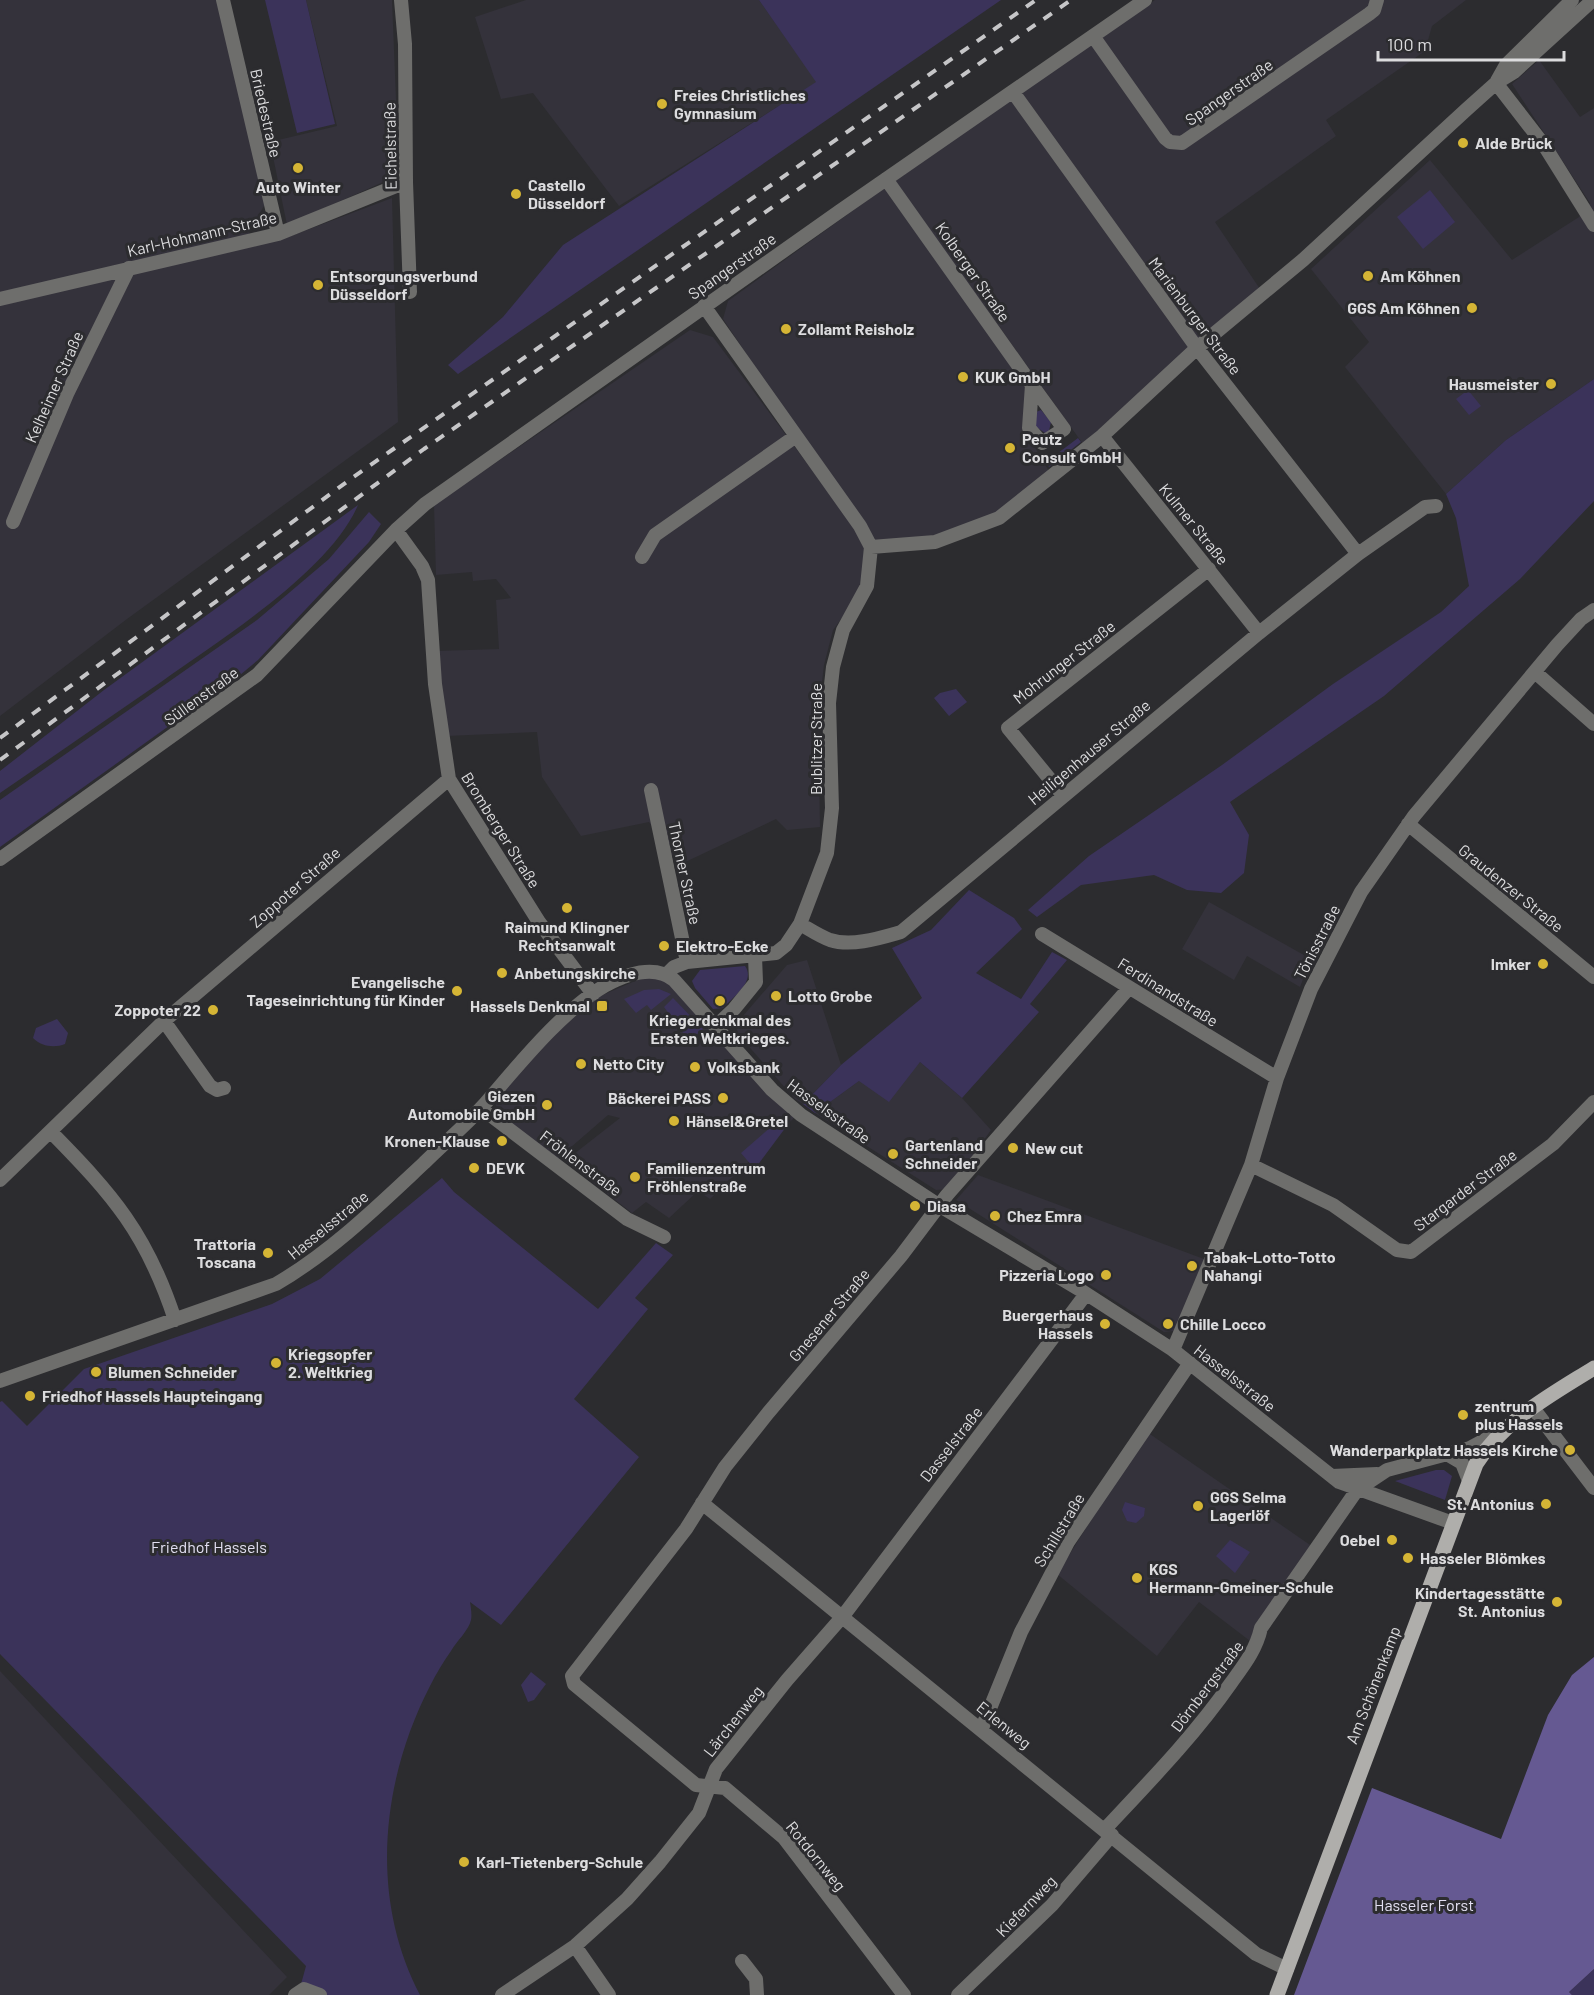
<svg xmlns="http://www.w3.org/2000/svg" width="1594" height="1995" viewBox="0 0 1594 1995" font-family="Barlow,sans-serif">
<rect width="100%" height="100%" fill="#2c2c2f"/>
<path fill="#34323b" d="M 0,0 L 217,0 L 266,202 L 247,237 L 0,294 Z
M 306,0 L 392,0 L 399,175 L 287,225 L 270,142 L 337,126 Z
M 526,0 L 759,0 L 817,82 L 619,206 L 533,93 L 501,99 L 475,17 Z
M 1155,0 L 1466,0 L 1432,26 L 1425,51 L 1326,120 L 1336,136 L 1215,222 L 1262,292 L 1197,345 L 1020,93 Z
M 1539,60 L 1580,117 L 1594,108 L 1594,379 L 1506,440 L 1446,494 L 1345,367 L 1369,342 L 1311,269 L 1430,160 L 1512,260 L 1579,217 L 1590,203 L 1512,84 Z
M 1013,98 L 1193,347 L 1083,444 L 895,181 Z
M 884,188 L 1031,392 L 1024,429 L 1050,473 L 995,516 L 931,539 L 874,544 L 723,319 L 728,301 Z
M 392,198 L 398,422 L 127,619 L 0,716 L 0,304 L 280,240 Z
M 690,330 L 713,337 L 870,548 L 865,587 L 833,630 L 824,665 L 818,716 L 820,827 L 787,830 L 776,819 L 679,865 L 649,822 L 581,836 L 542,777 L 537,732 L 446,736 L 437,651 L 499,649 L 496,600 L 511,598 L 496,579 L 473,581 L 472,572 L 436,575 L 434,505 Z
M 1209,902 L 1311,959 L 1300,987 L 1247,956 L 1234,980 L 1182,949 Z
M 807,960 L 841,1065 L 803,1104 L 795,1099 L 737,1033 L 736,1024 L 787,965 Z
M 658,977 L 666,980 L 795,1117 L 710,1199 L 698,1191 L 669,1218 L 646,1202 L 632,1213 L 565,1161 L 620,1118 L 608,1115 L 555,1161 L 497,1115 L 495,1098 L 536,1050 L 598,997 L 642,978 Z
M 920,1062 L 962,1098 L 991,1130 L 949,1189 L 936,1190 L 815,1113 L 859,1081 Z
M 978,1175 L 1204,1259 L 1174,1331 L 1164,1332 L 956,1200 Z
M 1147,1432 L 1313,1547 L 1254,1644 L 1199,1602 L 1157,1656 L 1057,1574 Z
M 0,1671 L 287,1977 L 269,1995 L 0,1995 Z"/>
<path fill="#3b335a" d="M 265,0 L 306,0 L 335,124 L 297,133 Z
M 759,0 L 1001,0 L 458,374 L 448,365 L 503,317 L 563,245 L 816,82 Z
M 1430,190 L 1455,222 L 1423,249 L 1397,217 Z
M 1594,379 L 1594,501 L 1520,579 L 1384,696 L 1230,802 L 1249,835 L 1244,873 L 1221,893 L 1187,890 L 1154,875 L 1081,885 L 1037,917 L 1028,910 L 1089,856 L 1222,765 L 1333,684 L 1441,612 L 1469,586 L 1456,518 L 1446,494 L 1506,440 Z
M 1468,390 L 1481,406 L 1469,415 L 1456,399 Z
M 1041,410 L 1051,422 L 1049,431 L 1045,433 L 1035,426 L 1036,412 Z
M 1078,438 L 1081,442 L 1049,467 L 1046,462 Z
M 358,505 C 330,571 220,640 161,682 C 107,719 54,756 0,793 L 0,771 L 104,690 Z
M 369,512 L 381,524 L 369,542 L 258,660 L 240,675 L 0,847 L 0,800 L 257,620 L 329,559 Z
M 956,689 L 967,702 L 949,716 L 934,698 L 940,693 Z
M 969,890 L 1014,918 L 1022,929 L 976,973 L 1021,999 L 1052,952 L 1067,960 L 1030,1004 L 1039,1012 L 962,1098 L 920,1062 L 889,1102 L 859,1081 L 815,1113 L 803,1104 L 841,1065 L 922,998 L 892,948 L 931,930 Z
M 745,966 C 756,981 733,997 723,1008 L 713,1009 L 695,988 L 692,981 L 700,970 Z
M 659,989 L 671,994 L 651,1010 L 647,1005 L 636,1013 L 624,999 L 644,990 Z
M 673,998 L 703,1029 L 689,1041 L 664,1007 Z
M 57,1019 L 68,1033 L 65,1044 C 55,1048 42,1047 33,1038 L 36,1028 Z
M 781,1118 L 786,1127 L 757,1166 L 752,1166 L 741,1153 Z
M 442,1178 L 454,1192 L 598,1309 L 656,1243 L 673,1255 L 635,1298 L 648,1309 L 574,1399 L 639,1457 L 501,1625 L 470,1602 C 471,1608 472,1615 471,1620 C 469,1630 456,1642 451,1651 C 443,1662 436,1674 430,1686 C 381,1781 369,1898 420,1995 L 298,1995 L 306,1966 L 0,1654 L 0,1402 L 2,1401 L 27,1426 L 84,1369 L 272,1304 L 320,1279 Z
M 1436,1470 L 1444,1470 L 1452,1476 L 1445,1500 L 1395,1481 Z
M 1125,1502 L 1145,1508 L 1144,1516 L 1136,1523 L 1127,1521 L 1122,1510 Z
M 1230,1540 L 1250,1552 L 1235,1573 L 1216,1556 Z
M 531,1672 L 546,1684 L 534,1700 L 528,1702 L 521,1685 Z
M 1594,1969 L 1594,1995 L 1572,1995 L 1569,1992 Z"/>
<path fill="#655992" d="M 1594,1657 L 1594,1969 L 1569,1992 L 1572,1995 L 1294,1995 L 1372,1788 L 1501,1839 L 1548,1715 L 1572,1675 Z"/>
<g fill="none" stroke-linecap="round" stroke-linejoin="round">
<path stroke="#6e6e6c" stroke-width="14" d="M 223,0 L 278,234
M 401,0 L 405,44 L 406,182 L 410,292
M 1093,36 L 1165,138 L 1170,142 L 1182,143 L 1369,14 L 1374,10 L 1377,0
M 1497,81 L 1506,65 L 1572,0
M 1496,83 L 1544,145 L 1594,225
M 1013,92 L 1197,348 L 1358,554
M 886,179 L 1032,385 L 1029,428 L 1042,443 L 1064,429 L 1032,385
M 0,299 L 278,234 L 406,182
M 704,306 L 860,526 L 871,547 L 867,586 L 843,630 L 833,667 L 829,703 L 832,808 L 827,853 L 800,924
M 1102,436 L 1259,633
M 13,522 L 67,394 L 129,268
M 396,530 L 422,566 L 428,580 L 435,684 L 449,779 L 539,922 L 593,994
M 871,547 L 935,542 L 999,518 L 1102,436 L 1197,348 L 1303,260 L 1467,109 L 1496,83 L 1514,72 L 1593,0
M 642,557 L 655,535 L 796,436
M 1536,673 L 1594,724
M 651,790 L 687,962
M 1062,794 L 1008,728 L 1209,569
M 1408,824 L 1594,977
M 0,859 L 257,675 L 396,530 L 425,504 L 840,211 L 1145,0
M 1042,934 L 1277,1078
M 667,974 L 674,967 L 687,962 L 776,953 L 786,945 L 800,924 C 809,929 819,936 830,940 C 852,947 880,938 901,932 L 1259,633 L 1358,554 L 1425,507 L 1436,506
M 164,1021 L 210,1086 L 217,1090 L 224,1088
M 715,1027 L 734,1009 L 756,982 L 755,956
M 481,1108 L 627,1219 L 664,1237
M 51,1132 C 113,1195 147,1234 175,1320
M 1251,1165 L 1333,1205 L 1397,1250 L 1411,1252 L 1553,1144 L 1594,1102
M 0,1180 L 164,1021 L 449,779
M 1173,1350 L 1251,1165 L 1277,1078 L 1311,989 L 1361,892 L 1414,816 L 1557,645 L 1581,619 L 1594,610
M 0,1381 L 276,1284 C 331,1252 378,1206 424,1163 C 443,1144 465,1126 483,1106 C 516,1068 562,1010 606,985 C 627,974 654,964 674,980 L 772,1090 L 801,1115 L 940,1206 L 1082,1291 L 1173,1350 L 1339,1482 L 1453,1523
M 1533,1408 L 1594,1488
M 1445,1453 L 1462,1463 L 1469,1481
M 1332,1476 L 1377,1474
M 702,1503 L 1256,1954 L 1287,1969
M 982,1728 L 1021,1632 L 1068,1542 L 1190,1363
M 1105,1829 C 1149,1782 1194,1736 1231,1683 C 1244,1665 1256,1650 1261,1628 L 1357,1490 L 1387,1470 L 1470,1448 L 1496,1434
M 575,1946 L 609,1995
M 742,1961 L 756,1979 L 757,1995
M 295,1995 L 304,1989 L 320,1995
M 502,1995 L 575,1946 L 627,1899 L 660,1862 L 699,1813 L 716,1769 L 787,1680 L 843,1616 L 1086,1294
M 904,1995 L 784,1838 L 725,1788 L 696,1785 L 574,1684 L 572,1676 L 686,1529 L 725,1467 L 768,1413 L 901,1256 L 947,1195 L 1129,988
M 958,1995 L 1052,1905 L 1112,1835"/>
<path stroke="#afaeab" stroke-width="15" d="M 1277,1995 L 1476,1464 C 1504,1420 1551,1395 1594,1368"/>
<path stroke="#c6c6c8" stroke-width="4" stroke-dasharray="10 10" stroke-linecap="butt" d="M 0,738 L 352,478 L 1036,0
M 0,760 L 424,449 L 1071,0"/>
</g>
<g fill="#d5b535" stroke="#2c2c2f" stroke-width="2">
<circle cx="662" cy="104" r="6"/>
<circle cx="1463" cy="143" r="6"/>
<circle cx="298" cy="168" r="6"/>
<circle cx="516" cy="194" r="6"/>
<circle cx="1368" cy="276" r="6"/>
<circle cx="318" cy="285" r="6"/>
<circle cx="1472" cy="308" r="6"/>
<circle cx="786" cy="329" r="6"/>
<circle cx="963" cy="377" r="6"/>
<circle cx="1551" cy="384" r="6"/>
<circle cx="1010" cy="448" r="6"/>
<circle cx="567" cy="908" r="6"/>
<circle cx="664" cy="946" r="6"/>
<circle cx="1543" cy="964" r="6"/>
<circle cx="502" cy="973" r="6"/>
<circle cx="457" cy="991" r="6"/>
<circle cx="776" cy="996" r="6"/>
<circle cx="720" cy="1001" r="6"/>
<rect x="596" y="1000" width="12" height="12" rx="3"/>
<circle cx="213" cy="1010" r="6"/>
<circle cx="581" cy="1064" r="6"/>
<circle cx="695" cy="1067" r="6"/>
<circle cx="723" cy="1098" r="6"/>
<circle cx="547" cy="1105" r="6"/>
<circle cx="674" cy="1121" r="6"/>
<circle cx="502" cy="1141" r="6"/>
<circle cx="1013" cy="1148" r="6"/>
<circle cx="893" cy="1154" r="6"/>
<circle cx="474" cy="1168" r="6"/>
<circle cx="635" cy="1177" r="6"/>
<circle cx="915" cy="1206" r="6"/>
<circle cx="995" cy="1216" r="6"/>
<circle cx="268" cy="1253" r="6"/>
<circle cx="1192" cy="1266" r="6"/>
<circle cx="1106" cy="1275" r="6"/>
<circle cx="1105" cy="1324" r="6"/>
<circle cx="1168" cy="1324" r="6"/>
<circle cx="276" cy="1363" r="6"/>
<circle cx="96" cy="1372" r="6"/>
<circle cx="30" cy="1396" r="6"/>
<circle cx="1463" cy="1415" r="6"/>
<circle cx="1570" cy="1450" r="6"/>
<circle cx="1546" cy="1504" r="6"/>
<circle cx="1198" cy="1506" r="6"/>
<circle cx="1392" cy="1540" r="6"/>
<circle cx="1408" cy="1558" r="6"/>
<circle cx="1137" cy="1578" r="6"/>
<circle cx="1557" cy="1602" r="6"/>
<circle cx="464" cy="1862" r="6"/>
</g>
<g text-anchor="middle" stroke-width="6" stroke-linejoin="round" paint-order="stroke">
<g font-size="16" fill="#dcdcde" stroke="#2c2c2f">
<text transform="translate(1229 92) rotate(-35)" y="6">Spangerstraße</text>
<text transform="translate(266 113) rotate(77)" y="6">Briedestraße</text>
<text transform="translate(390 146) rotate(-91)" y="6">Eichelstraße</text>
<text transform="translate(202 234) rotate(-13)" y="6">Karl-Hohmann-Straße</text>
<text transform="translate(732 266) rotate(-35)" y="6">Spangerstraße</text>
<text transform="translate(973 272) rotate(55)" y="6">Kolberger Straße</text>
<text transform="translate(1195 316) rotate(53)" y="6">Marienburger Straße</text>
<text transform="translate(54 387) rotate(-66)" y="6">Kelheimer Straße</text>
<text transform="translate(1194 524) rotate(51)" y="6">Kulmer Straße</text>
<text transform="translate(1064 662) rotate(-38)" y="6">Mohrunger Straße</text>
<text transform="translate(201 696) rotate(-36)" y="6">Süllenstraße</text>
<text transform="translate(816 739) rotate(-90)" y="6">Bublitzer Straße</text>
<text transform="translate(1089 752) rotate(-40)" y="6">Heiligenhauser Straße</text>
<text transform="translate(501 830) rotate(58)" y="6">Bromberger Straße</text>
<text transform="translate(685 873) rotate(78)" y="6">Thorner Straße</text>
<text transform="translate(295 887) rotate(-41)" y="6">Zoppoter Straße</text>
<text transform="translate(1511 888) rotate(39)" y="6">Graudenzer Straße</text>
<text transform="translate(1317 942) rotate(-63)" y="6">Tönisstraße</text>
<text transform="translate(1168 992) rotate(32)" y="6">Ferdinandstraße</text>
<text transform="translate(829 1111) rotate(36)" y="6">Hasselsstraße</text>
<text transform="translate(581 1163) rotate(37)" y="6">Fröhlenstraße</text>
<text transform="translate(1465 1190) rotate(-37)" y="6">Stargarder Straße</text>
<text transform="translate(328 1225) rotate(-39)" y="6">Hasselsstraße</text>
<text transform="translate(829 1315) rotate(-50)" y="6">Gnesener Straße</text>
<text transform="translate(1235 1378) rotate(38)" y="6">Hasselsstraße</text>
<text transform="translate(951 1444) rotate(-52)" y="6">Dasselstraße</text>
<text transform="translate(1059 1530) rotate(-59)" y="6">Schillstraße</text>
<text transform="translate(1373 1685) rotate(-69)" y="6">Am Schönenkamp</text>
<text transform="translate(1207 1686) rotate(-53)" y="6">Dörnbergstraße</text>
<text transform="translate(733 1721) rotate(-52)" y="6">Lärchenweg</text>
<text transform="translate(1004 1725) rotate(39)" y="6">Erlenweg</text>
<text transform="translate(816 1856) rotate(51)" y="6">Rotdornweg</text>
<text transform="translate(1026 1906) rotate(-46)" y="6">Kiefernweg</text>
</g>
<g font-size="16" font-weight="bold" fill="#dcdcde" stroke="#2c2c2f" text-anchor="start">
<text x="674" y="101">Freies Christliches<tspan x="674" dy="18">Gymnasium</tspan></text>
<text x="1475" y="149">Alde Brück</text>
<text x="528" y="191">Castello<tspan x="528" dy="18">Düsseldorf</tspan></text>
<text x="298" y="193" text-anchor="middle">Auto Winter</text>
<text x="330" y="282">Entsorgungsverbund<tspan x="330" dy="18">Düsseldorf</tspan></text>
<text x="1380" y="282">Am Köhnen</text>
<text x="1460" y="314" text-anchor="end">GGS Am Köhnen</text>
<text x="798" y="335">Zollamt Reisholz</text>
<text x="975" y="383">KUK GmbH</text>
<text x="1539" y="390" text-anchor="end">Hausmeister</text>
<text x="1022" y="445">Peutz<tspan x="1022" dy="18">Consult GmbH</tspan></text>
<text x="567" y="933" text-anchor="middle">Raimund Klingner<tspan x="567" dy="18">Rechtsanwalt</tspan></text>
<text x="676" y="952">Elektro-Ecke</text>
<text x="1531" y="970" text-anchor="end">Imker</text>
<text x="514" y="979">Anbetungskirche</text>
<text x="445" y="988" text-anchor="end">Evangelische<tspan x="445" dy="18">Tageseinrichtung für Kinder</tspan></text>
<text x="788" y="1002">Lotto Grobe</text>
<text x="590" y="1012" text-anchor="end">Hassels Denkmal</text>
<text x="201" y="1016" text-anchor="end">Zoppoter 22</text>
<text x="720" y="1026" text-anchor="middle">Kriegerdenkmal des<tspan x="720" dy="18">Ersten Weltkrieges.</tspan></text>
<text x="593" y="1070">Netto City</text>
<text x="707" y="1073">Volksbank</text>
<text x="535" y="1102" text-anchor="end">Giezen<tspan x="535" dy="18">Automobile GmbH</tspan></text>
<text x="711" y="1104" text-anchor="end">Bäckerei PASS</text>
<text x="686" y="1127">Hänsel&amp;Gretel</text>
<text x="490" y="1147" text-anchor="end">Kronen-Klause</text>
<text x="905" y="1151">Gartenland<tspan x="905" dy="18">Schneider</tspan></text>
<text x="1025" y="1154">New cut</text>
<text x="486" y="1174">DEVK</text>
<text x="647" y="1174">Familienzentrum<tspan x="647" dy="18">Fröhlenstraße</tspan></text>
<text x="927" y="1212">Diasa</text>
<text x="1007" y="1222">Chez Emra</text>
<text x="256" y="1250" text-anchor="end">Trattoria<tspan x="256" dy="18">Toscana</tspan></text>
<text x="1204" y="1263">Tabak-Lotto-Totto<tspan x="1204" dy="18">Nahangi</tspan></text>
<text x="1094" y="1281" text-anchor="end">Pizzeria Logo</text>
<text x="1093" y="1321" text-anchor="end">Buergerhaus<tspan x="1093" dy="18">Hassels</tspan></text>
<text x="1180" y="1330">Chille Locco</text>
<text x="288" y="1360">Kriegsopfer<tspan x="288" dy="18">2. Weltkrieg</tspan></text>
<text x="108" y="1378">Blumen Schneider</text>
<text x="42" y="1402">Friedhof Hassels Haupteingang</text>
<text x="1475" y="1412">zentrum<tspan x="1475" dy="18">plus Hassels</tspan></text>
<text x="1558" y="1456" text-anchor="end">Wanderparkplatz Hassels Kirche</text>
<text x="1210" y="1503">GGS Selma<tspan x="1210" dy="18">Lagerlöf</tspan></text>
<text x="1534" y="1510" text-anchor="end">St. Antonius</text>
<text x="1380" y="1546" text-anchor="end">Oebel</text>
<text x="1420" y="1564">Hasseler Blömkes</text>
<text x="1149" y="1575">KGS<tspan x="1149" dy="18">Hermann-Gmeiner-Schule</tspan></text>
<text x="1545" y="1599" text-anchor="end">Kindertagesstätte<tspan x="1545" dy="18">St. Antonius</tspan></text>
<text x="476" y="1868">Karl-Tietenberg-Schule</text>
</g>
<g font-size="16" fill="#e3e0f2" stroke="#2c2c2f">
<text x="209" y="1553">Friedhof Hassels</text>
<text x="1424" y="1911">Hasseler Forst</text>
</g>
</g>
<path d="M1378 51v9h186v-9" fill="none" stroke="#dcdcde" stroke-width="3"/>
<text x="1387" y="51" font-size="18" fill="#dcdcde" stroke="#2c2c2f" stroke-width="4.5" paint-order="stroke">100 m</text>
</svg>
